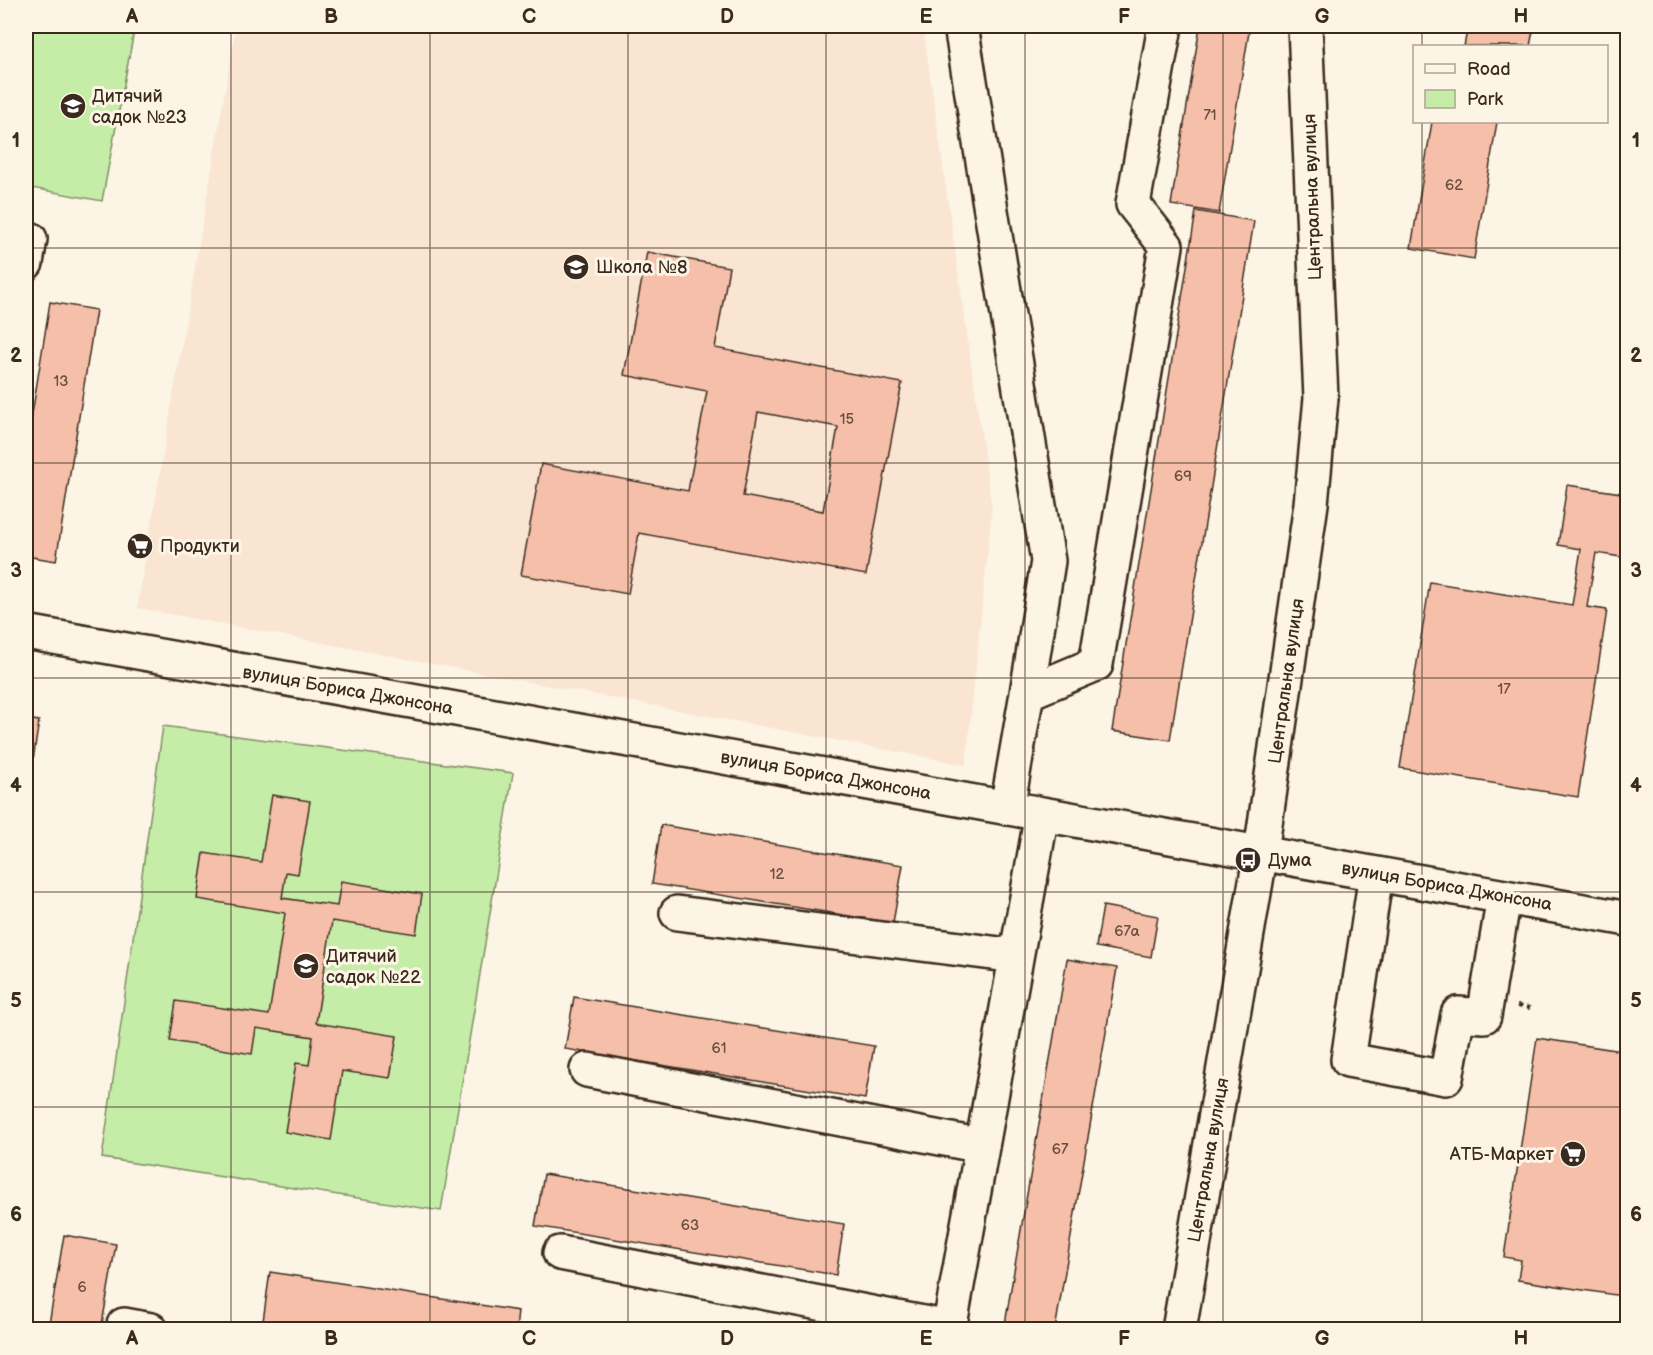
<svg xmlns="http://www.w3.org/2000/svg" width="1653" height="1355" viewBox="0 0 1653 1355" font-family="'Balsamiq Sans',sans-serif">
<rect width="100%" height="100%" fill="#fcf5e5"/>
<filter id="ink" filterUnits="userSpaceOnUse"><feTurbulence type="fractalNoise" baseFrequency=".0167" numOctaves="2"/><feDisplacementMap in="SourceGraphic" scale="12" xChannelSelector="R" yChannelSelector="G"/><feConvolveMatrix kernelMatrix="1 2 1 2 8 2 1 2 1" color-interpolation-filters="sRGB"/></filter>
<g filter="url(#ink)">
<path fill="#fae5d3" d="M 236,26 L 923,26 L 992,509 L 966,765 L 137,608 Z"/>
<path fill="#c5eda8" stroke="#808c63" stroke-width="1.5" d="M 26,26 L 135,26 L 102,201 L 26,187 Z
M 163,726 L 513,773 L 441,1211 L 102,1158 Z"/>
<path fill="#f5bfa9" stroke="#3b2a1e" stroke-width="1.5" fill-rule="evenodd" d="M 1200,26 L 1250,26 L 1219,213 L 1171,205 Z
M 1468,26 L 1534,26 L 1530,46 L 1464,46 Z
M 1432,122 L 1497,122 L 1474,259 L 1411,248 Z
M 1196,211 L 1254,221 L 1170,740 L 1112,731 Z
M 647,252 L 729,267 L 715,348 L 902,383 L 866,575 L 639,533 L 628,594 L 521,575 L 541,464 L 688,491 L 707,391 L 624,375 ZM 758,412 L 838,427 L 823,511 L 743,496 Z
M 50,302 L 96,310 L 56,561 L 26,556 L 26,452 Z
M 1567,485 L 1628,494 L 1628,558 L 1596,553 L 1587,607 L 1607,610 L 1578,797 L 1400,768 L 1430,582 L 1572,605 L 1581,549 L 1558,545 Z
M 26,719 L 39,721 L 26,806 Z
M 272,795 L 310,801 L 298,874 L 286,872 L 282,898 L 337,906 L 341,881 L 422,894 L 416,934 L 332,921 L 316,1023 L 397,1036 L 390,1078 L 342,1071 L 331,1140 L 285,1132 L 296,1063 L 309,1065 L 313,1037 L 256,1028 L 252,1054 L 170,1041 L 176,1001 L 269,1015 L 285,913 L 197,899 L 204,853 L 261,862 Z
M 661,825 L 903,865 L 893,923 L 652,884 Z
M 1103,906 L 1158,916 L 1151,957 L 1096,947 Z
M 1067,959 L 1117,968 L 1055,1330 L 1004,1330 Z
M 574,997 L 874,1046 L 865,1099 L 565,1049 Z
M 1537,1038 L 1628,1052 L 1628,1297 L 1518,1280 L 1521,1260 L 1504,1257 Z
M 544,1174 L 844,1224 L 836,1275 L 535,1226 Z
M 64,1235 L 116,1244 L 101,1330 L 48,1330 Z
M 270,1272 L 518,1311 L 516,1330 L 272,1330 L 262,1328 Z"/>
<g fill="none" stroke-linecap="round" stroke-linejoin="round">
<defs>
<path id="minor" d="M 961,26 L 1048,561 L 1027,693
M 26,263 L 30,239
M 26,632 L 1628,919
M 1007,808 L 1027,693 L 1096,664 L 1166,246 L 1133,204 L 1165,26
M 1376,874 L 1348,1060 L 1446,1078 L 1458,1014 L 1484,1016 L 1504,897
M 677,913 L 1016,956
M 587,1070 L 982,1146
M 560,1253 L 949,1328
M 123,1330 L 124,1325 L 151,1330
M 949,1330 L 1042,814
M 1179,1330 L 1261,852 L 1311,504 L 1321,398 L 1305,26"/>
</defs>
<use href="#minor" stroke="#3b2a1e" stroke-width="38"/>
<path stroke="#3b2a1e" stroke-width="4" stroke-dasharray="4.5 4.5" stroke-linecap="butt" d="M 1625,990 L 1628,977
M 1517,1006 L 1530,1008"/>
<use href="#minor" stroke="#fcf5e5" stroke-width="33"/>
</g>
</g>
<path fill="none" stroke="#3b2a1e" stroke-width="1.5" stroke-opacity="0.55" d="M 231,26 L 231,1330M 430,26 L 430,1330M 628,26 L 628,1330M 826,26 L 826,1330M 1025,26 L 1025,1330M 1223,26 L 1223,1330M 1422,26 L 1422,46M 1422,122 L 1422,1330M 26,248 L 1628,248M 26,463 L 1628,463M 26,678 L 1628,678M 26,892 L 1628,892M 26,1107 L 1628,1107"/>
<defs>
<symbol id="school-disc" viewBox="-11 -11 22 22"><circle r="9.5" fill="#3b2a1e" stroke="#fcf5e5"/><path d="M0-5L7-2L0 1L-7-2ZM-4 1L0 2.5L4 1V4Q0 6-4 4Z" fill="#fff"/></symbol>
<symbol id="supermarket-disc" viewBox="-11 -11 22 22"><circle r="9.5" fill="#3b2a1e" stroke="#fcf5e5"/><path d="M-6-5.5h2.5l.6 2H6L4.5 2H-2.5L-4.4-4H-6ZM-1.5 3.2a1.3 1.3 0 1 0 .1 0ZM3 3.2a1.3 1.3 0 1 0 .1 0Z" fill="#fff"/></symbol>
<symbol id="bus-disc" viewBox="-11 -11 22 22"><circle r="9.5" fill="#3b2a1e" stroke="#fcf5e5"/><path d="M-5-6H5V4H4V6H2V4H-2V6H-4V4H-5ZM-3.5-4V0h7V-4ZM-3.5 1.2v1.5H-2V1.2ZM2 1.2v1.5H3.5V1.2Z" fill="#fff"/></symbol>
</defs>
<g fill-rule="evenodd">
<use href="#school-disc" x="58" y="91" width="30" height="30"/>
<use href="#school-disc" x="561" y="252" width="30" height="30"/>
<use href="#supermarket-disc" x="125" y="531" width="30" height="30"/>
<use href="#bus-disc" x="1233" y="845" width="30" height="30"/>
<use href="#school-disc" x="291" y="951" width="30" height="30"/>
<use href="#supermarket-disc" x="1558" y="1139" width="30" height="30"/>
</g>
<g text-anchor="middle" stroke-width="6" stroke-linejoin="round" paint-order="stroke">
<g font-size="15" fill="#6a4f41">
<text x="1210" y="120">71</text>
<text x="1454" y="190">62</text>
<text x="61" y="386">13</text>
<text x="847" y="424">15</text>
<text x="1183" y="481">69</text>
<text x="1504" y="694">17</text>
<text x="777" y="879">12</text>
<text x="1127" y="936">67а</text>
<text x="719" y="1053">61</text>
<text x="1060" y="1154">67</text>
<text x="690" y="1230">63</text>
<text x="82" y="1292">6</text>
</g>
<g font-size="18" fill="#3b2a1e" stroke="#fcf5e5" text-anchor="start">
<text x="92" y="102">Дитячий<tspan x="92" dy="21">садок №23</tspan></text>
<text x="596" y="273">Школа №8</text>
<text x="160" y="552">Продукти</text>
<text x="1268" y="866">Дума</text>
<text x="326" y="962">Дитячий<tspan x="326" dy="21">садок №22</tspan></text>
<text x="1554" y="1160" text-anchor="end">АТБ-Маркет</text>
</g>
<g font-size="18" fill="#3b2a1e" stroke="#fcf5e5">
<text transform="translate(1312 197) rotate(-92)" y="6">Центральна вулиця</text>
<text transform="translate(1286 681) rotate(-82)" y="6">Центральна вулиця</text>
<text transform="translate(348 690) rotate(10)" y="6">вулиця Бориса Джонсона</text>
<text transform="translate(826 775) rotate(10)" y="6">вулиця Бориса Джонсона</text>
<text transform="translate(1447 886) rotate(10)" y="6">вулиця Бориса Джонсона</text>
<text transform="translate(1208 1160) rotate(-80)" y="6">Центральна вулиця</text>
</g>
</g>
<rect width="1653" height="1355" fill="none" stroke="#fcf5e5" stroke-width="66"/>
<rect x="1413" y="45" width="195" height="78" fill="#fcf5e5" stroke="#afa495" stroke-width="1.5"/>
<rect x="1425" y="64" width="30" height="9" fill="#fcf5e5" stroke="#afa495" stroke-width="1.5"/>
<text x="1467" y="75" font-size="18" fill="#3b2a1e">Road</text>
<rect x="1425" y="90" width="30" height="18" fill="#c5eda8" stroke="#afa495" stroke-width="1.5"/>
<text x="1467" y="105" font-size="18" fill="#3b2a1e">Park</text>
<rect x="33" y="33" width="1587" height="1289" fill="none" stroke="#3b2a1e" stroke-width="2"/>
<g font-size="20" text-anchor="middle" font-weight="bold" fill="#3b2a1e">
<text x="132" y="23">A</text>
<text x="331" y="23">B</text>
<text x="529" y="23">C</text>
<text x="727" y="23">D</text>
<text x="926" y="23">E</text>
<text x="1124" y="23">F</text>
<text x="1322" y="23">G</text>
<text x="1521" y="23">H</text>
<text x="16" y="147">1</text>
<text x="1636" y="147">1</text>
<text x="16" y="362">2</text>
<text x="1636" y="362">2</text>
<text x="16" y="577">3</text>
<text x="1636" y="577">3</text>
<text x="16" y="792">4</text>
<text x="1636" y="792">4</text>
<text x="16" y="1007">5</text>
<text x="1636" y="1007">5</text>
<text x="16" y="1221">6</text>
<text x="1636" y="1221">6</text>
<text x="132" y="1345">A</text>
<text x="331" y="1345">B</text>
<text x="529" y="1345">C</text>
<text x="727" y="1345">D</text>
<text x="926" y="1345">E</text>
<text x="1124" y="1345">F</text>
<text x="1322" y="1345">G</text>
<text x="1521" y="1345">H</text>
</g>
</svg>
